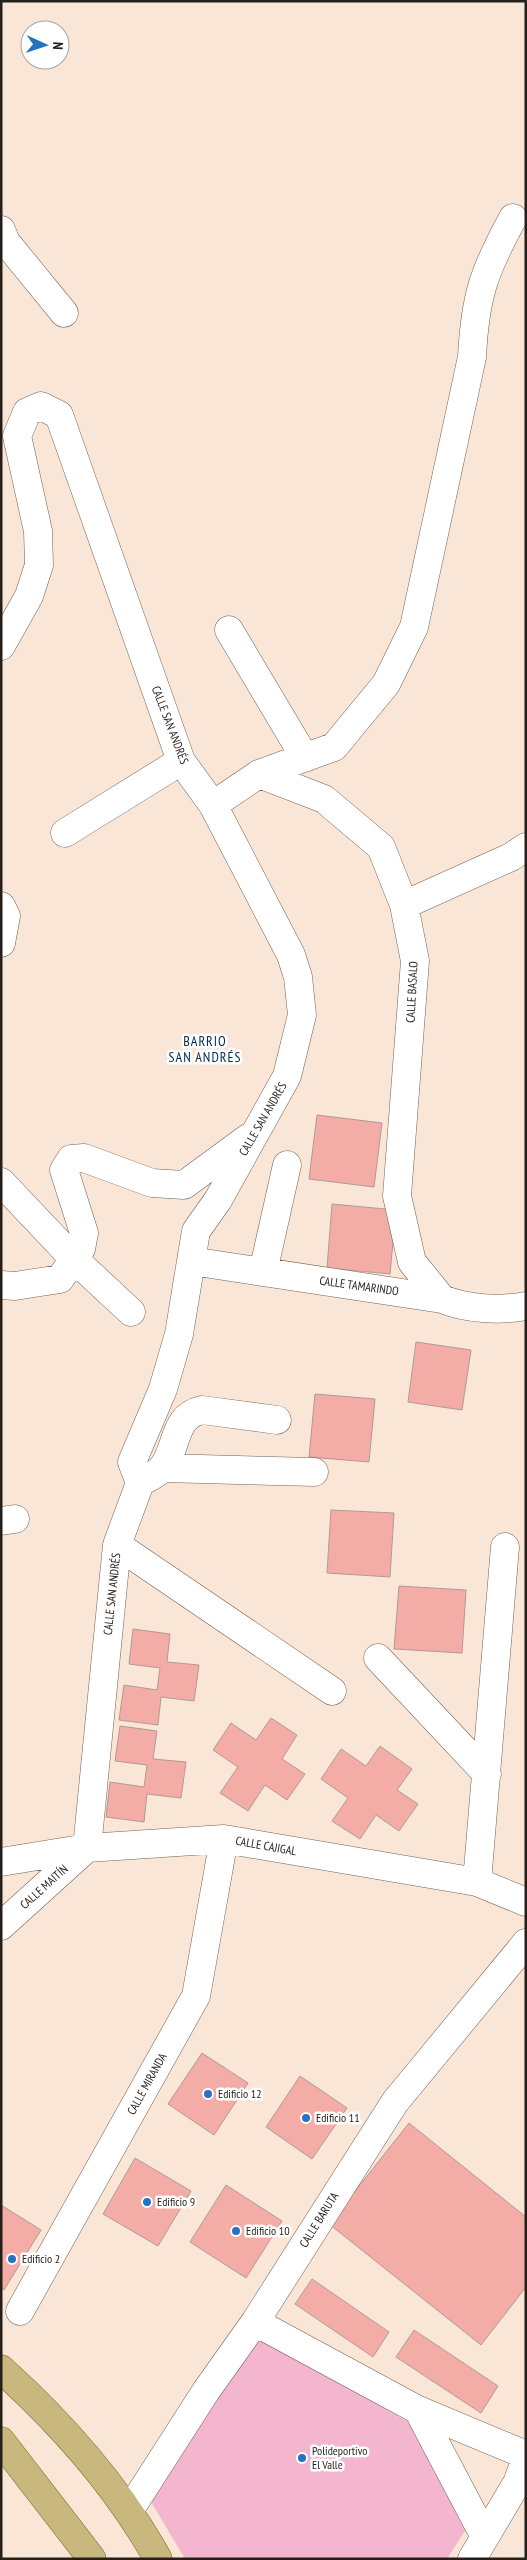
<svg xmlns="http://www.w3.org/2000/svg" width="527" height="2560" viewBox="0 0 527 2560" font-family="'PT Sans Narrow',sans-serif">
<rect width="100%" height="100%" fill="#fae6d7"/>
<path fill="#f4b5cf" d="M 260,2336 L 408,2422 L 472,2520 L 447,2559 L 185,2559 L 147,2495 Z"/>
<path fill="#f4ada6" stroke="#b29996" d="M 317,1115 L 382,1123 L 374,1187 L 309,1179 Z
M 332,1204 L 396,1210 L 390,1274 L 327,1268 Z
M 416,1342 L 471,1350 L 462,1410 L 408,1402 Z
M 315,1394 L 375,1399 L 369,1462 L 309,1457 Z
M 331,1510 L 394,1513 L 390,1577 L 327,1573 Z
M 399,1586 L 466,1590 L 462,1653 L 394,1649 Z
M 133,1629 L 170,1634 L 167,1662 L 199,1665 L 194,1701 L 161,1697 L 158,1725 L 119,1720 L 124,1685 L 157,1690 L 160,1668 L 129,1664 Z
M 271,1718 L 297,1735 L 282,1759 L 305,1774 L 287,1800 L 265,1785 L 248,1811 L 220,1793 L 238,1767 L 213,1750 L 231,1723 L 256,1740 Z
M 120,1726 L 157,1731 L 153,1759 L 186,1762 L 181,1798 L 147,1794 L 144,1822 L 106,1817 L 110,1782 L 144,1787 L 147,1765 L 115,1761 Z
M 380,1746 L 412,1769 L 397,1790 L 418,1804 L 399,1831 L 376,1815 L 360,1839 L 332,1821 L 348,1798 L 321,1779 L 341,1749 L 366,1766 Z
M 202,2053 L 248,2083 L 214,2135 L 168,2104 Z
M 300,2076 L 347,2108 L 312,2159 L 266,2127 Z
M 409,2123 L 526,2217 L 526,2287 L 481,2345 L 329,2224 Z
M 135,2158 L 191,2191 L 158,2246 L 103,2214 Z
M 226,2185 L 282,2221 L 246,2278 L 190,2242 Z
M 1,2205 L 41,2230 L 4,2290 L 1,2288 Z
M 312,2279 L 389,2332 L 373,2357 L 295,2304 Z
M 414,2330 L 498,2386 L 481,2413 L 396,2357 Z"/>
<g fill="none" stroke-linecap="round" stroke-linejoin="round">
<defs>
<path id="minor" d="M 1,230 L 6,242 L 64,313
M 229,630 L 305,758
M 1,646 L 29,596 L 39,565 L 38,531 L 17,436 L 27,412 L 41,406 L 59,415 L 181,761 L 213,805 L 291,955 L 298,977 L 302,1015 L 287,1076 L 218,1200 L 196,1231 L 179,1334 L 163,1389 L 132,1462 L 140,1483 L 117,1545 L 87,1848
M 259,774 L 334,747 L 386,684 L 414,627 L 472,357 C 475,296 484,271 513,218
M 213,805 L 259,774 L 324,799 L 381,847 L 404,905 L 415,961 L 397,1196 L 412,1262 L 442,1299
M 65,833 L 181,761
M 404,905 L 511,857 L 526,847
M 1,906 L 6,916 L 1,943
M 1,1182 L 74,1259 L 131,1312
M 191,1261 L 442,1299 C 467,1309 499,1311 526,1306
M 263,1272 L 287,1165
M 1,1285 L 15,1286 L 60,1279 L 81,1249 L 84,1233 L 64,1170 L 71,1159 L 84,1158 L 152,1183 L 184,1185 L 248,1138
M 163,1468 L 314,1472
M 140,1483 C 147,1478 158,1474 163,1467 C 178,1447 173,1416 202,1410 L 277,1420
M 1,1521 L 15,1519
M 117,1545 L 332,1691
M 378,1658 L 487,1774
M 1,1862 L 87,1848 L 224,1839 L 477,1882 L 526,1902
M 477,1882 L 505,1547
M 1,1926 L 87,1848
M 20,2311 L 196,1996 L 224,1839
M 255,2322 L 418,2410 L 526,2455
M 418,2410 L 485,2537
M 129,2511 L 206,2391 L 255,2322 L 395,2102 L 526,1943
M 472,2559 L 517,2483 L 526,2459"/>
<path id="major" d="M 1,2369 C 62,2424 118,2487 158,2559
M 1,2441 L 92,2559"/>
</defs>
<use href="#minor" stroke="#726155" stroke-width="29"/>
<use href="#major" stroke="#776322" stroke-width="29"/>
<use href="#minor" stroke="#fff" stroke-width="28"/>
<use href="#major" stroke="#c8b87d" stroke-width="28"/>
</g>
<g fill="#2673c2" stroke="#fff" stroke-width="2">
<circle cx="208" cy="2094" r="5"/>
<circle cx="306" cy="2118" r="5"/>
<circle cx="147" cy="2202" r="5"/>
<circle cx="236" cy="2231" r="5"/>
<circle cx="12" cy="2259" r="5"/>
<circle cx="302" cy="2458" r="5"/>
</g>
<g text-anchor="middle" stroke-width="5" stroke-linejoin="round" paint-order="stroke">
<g font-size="12" fill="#251e19" stroke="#fff">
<text transform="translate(170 725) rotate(69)" y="4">CALLE SAN ANDRÉS</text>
<text transform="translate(412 992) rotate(-87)" y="4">CALLE BASALO</text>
<text transform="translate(263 1119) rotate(-60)" y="4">CALLE SAN ANDRÉS</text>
<text transform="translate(359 1286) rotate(8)" y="4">CALLE TAMARINDO</text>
<text transform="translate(112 1594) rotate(-84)" y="4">CALLE SAN ANDRÉS</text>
<text transform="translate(266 1846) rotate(10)" y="4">CALLE CAJIGAL</text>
<text transform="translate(44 1887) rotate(-42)" y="4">CALLE MAITÍN</text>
<text transform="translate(147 2084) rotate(-61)" y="4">CALLE MIRANDA</text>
<text transform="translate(319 2220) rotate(-58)" y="4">CALLE BARUTA</text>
</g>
<g font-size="12" fill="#251e19" stroke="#fff" text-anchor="start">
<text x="218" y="2098">Edificio 12</text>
<text x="316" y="2122">Edificio 11</text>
<text x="157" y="2206">Edificio 9</text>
<text x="246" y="2235">Edificio 10</text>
<text x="22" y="2263">Edificio 2</text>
<text x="312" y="2455">Polideportivo<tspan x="312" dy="14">El Valle</tspan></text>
</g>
<g font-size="14" letter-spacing="1" fill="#042a4f" stroke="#fff">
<text x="205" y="1046">BARRIO<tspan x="205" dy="16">SAN ANDRÉS</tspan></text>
</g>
</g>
<rect width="527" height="2560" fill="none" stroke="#251e19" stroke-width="5"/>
<g transform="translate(45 45) rotate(93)"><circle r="24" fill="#ffffff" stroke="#a8a5a3"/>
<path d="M0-4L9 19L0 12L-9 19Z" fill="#2673c2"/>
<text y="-8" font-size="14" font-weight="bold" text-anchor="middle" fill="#251e19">N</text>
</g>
</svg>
